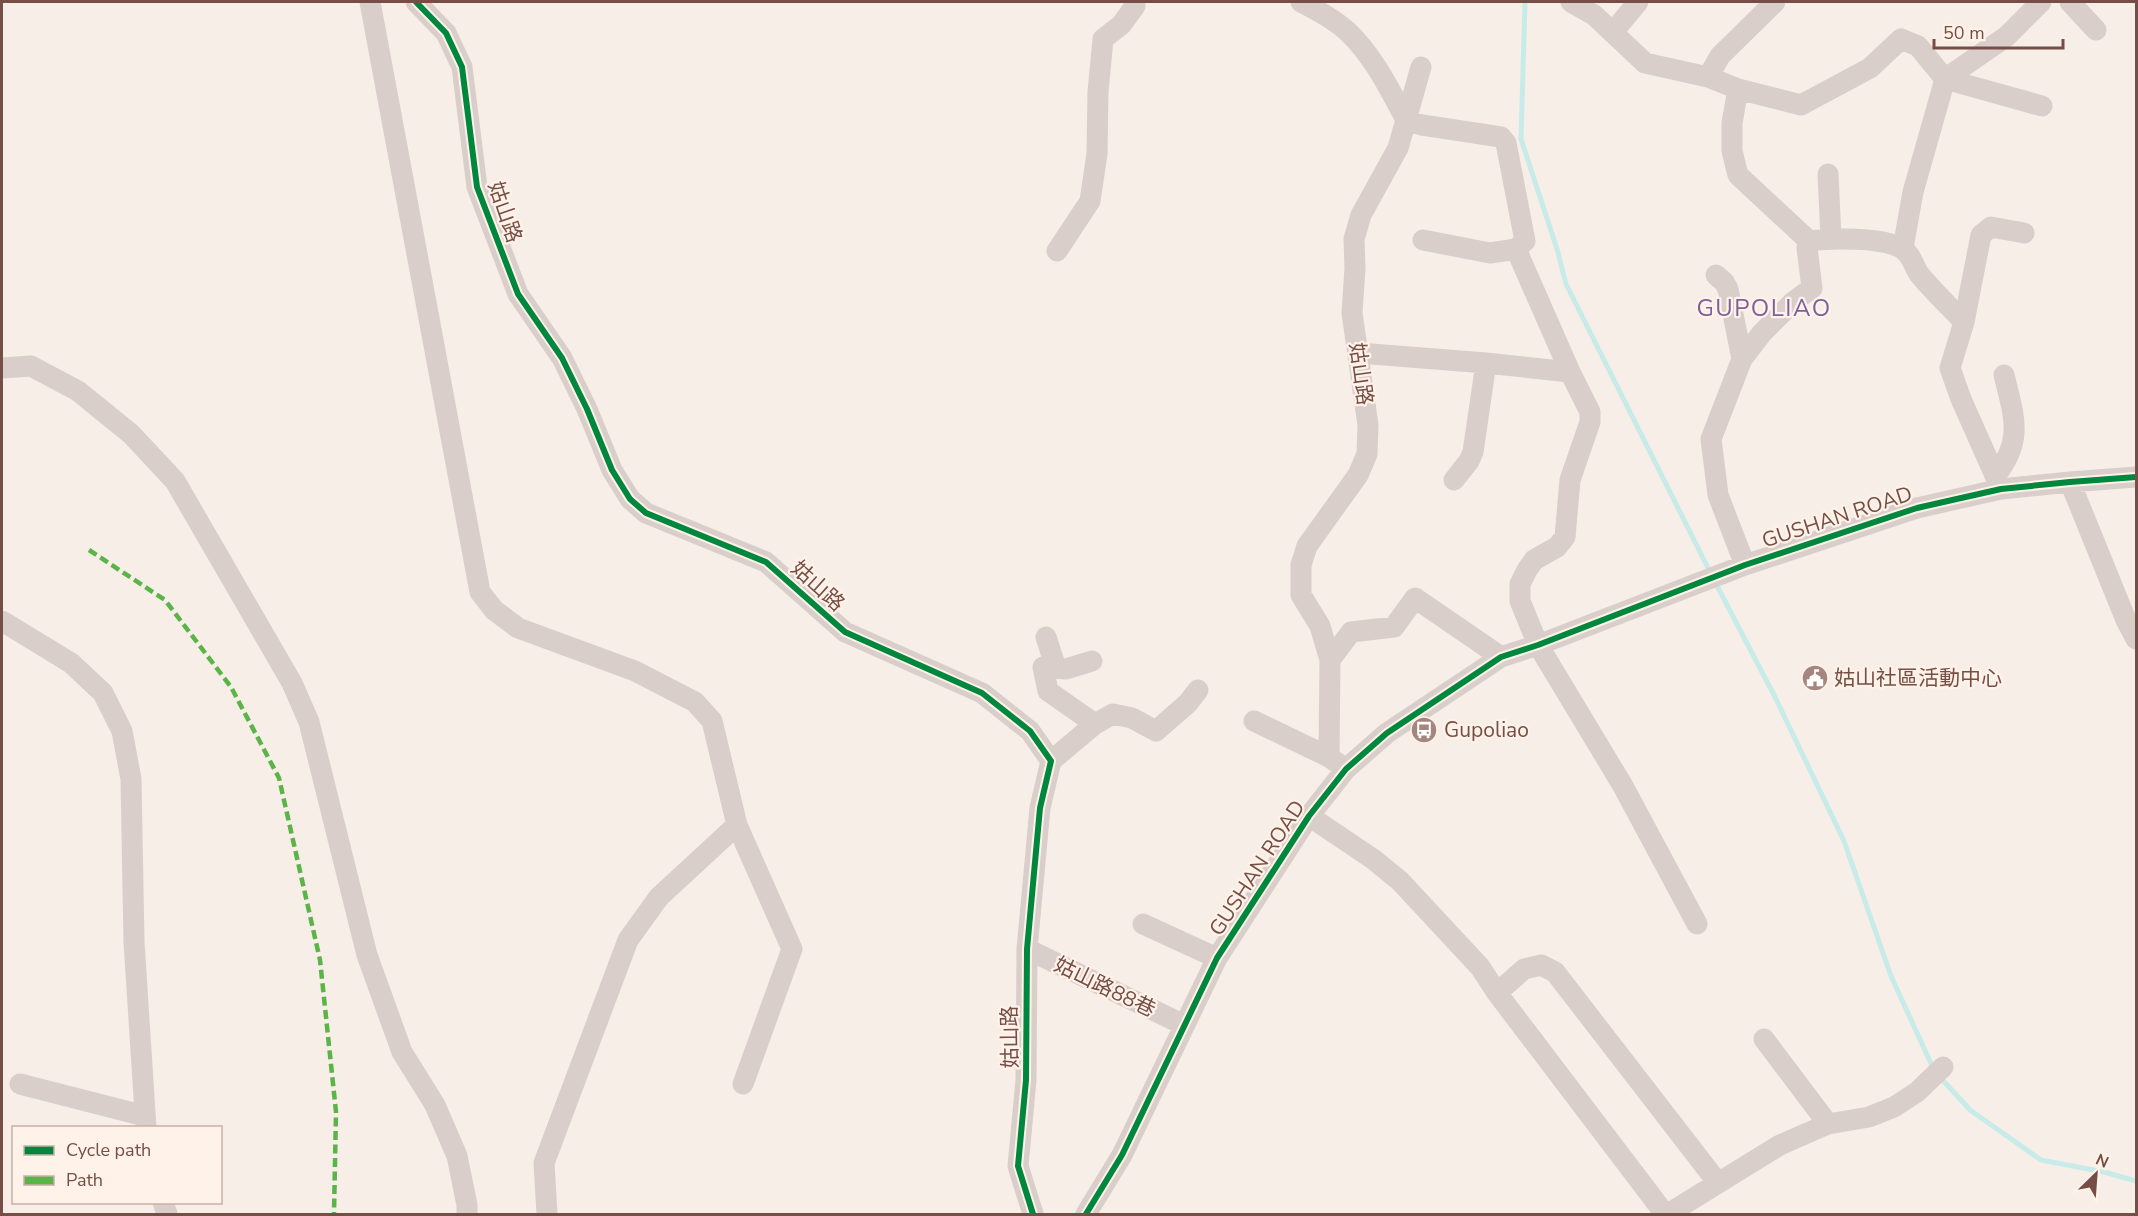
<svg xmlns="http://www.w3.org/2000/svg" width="2138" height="1216" viewBox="0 0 2138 1216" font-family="'Nunito Sans','Noto Sans TC',sans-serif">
<rect width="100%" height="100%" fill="#f7eee7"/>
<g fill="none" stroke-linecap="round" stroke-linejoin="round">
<path stroke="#c7ebe8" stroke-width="5" d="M 1525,2 L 1521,139 L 1557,249 L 1566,284 L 1711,574
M 1715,582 L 1775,697 L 1844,841 L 1891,976 L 1933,1068
M 1939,1076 L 1970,1110 L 2041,1160 L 2104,1172 L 2136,1181"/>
<path stroke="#dacecb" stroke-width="21" d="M 370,2 L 480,592 L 494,610 L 518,628 L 635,671 L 695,702 L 712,721 L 737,825 L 792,949 L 743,1084
M 416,2 L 446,33 L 462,67 L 477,187 L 518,294 L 562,358 L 587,409 L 612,470 L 630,499 L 646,513 L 766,562 L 845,632 L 982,693 L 1030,731 L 1051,761 L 1040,808 L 1027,949 L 1026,1080 L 1018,1166 L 1033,1214
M 1301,2 C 1317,10 1334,19 1347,31 C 1373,55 1390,90 1406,120 L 1398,148 L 1361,215 L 1354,239 L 1355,268 L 1352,313 L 1368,425 L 1367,454 L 1358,475 L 1307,546 L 1301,565 L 1301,595 L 1320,626 L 1330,660 L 1329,757 L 1346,769
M 1571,2 L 1594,15 L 1645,63 L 1708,77
M 1775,2 L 1720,56 L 1708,77 L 1738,89 L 1732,123 L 1732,151 L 1738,175 L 1809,241 C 1831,238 1882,237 1901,248 C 1912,254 1913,265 1919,274 C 1933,291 1949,306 1964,322
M 2041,2 L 2007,36 L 1945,79 L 2042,106
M 2070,2 L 2096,30
M 1613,32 L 1638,2
M 1421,67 L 1406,120 L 1422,125 L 1501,137 L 1506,143 L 1525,241 L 1516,249
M 1738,89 L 1801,105 L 1870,68 L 1901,39 L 1918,46 L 1945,79 L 1913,192 L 1903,248
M 1828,174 L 1831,238
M 1423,240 L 1490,253 L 1516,249 L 1570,372 L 1590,412 L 1590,422 L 1570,480 L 1565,537 L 1557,547 L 1534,560 L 1527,570 L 1520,584 L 1520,601 L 1538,645 L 1623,786 L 1697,924
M 1057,251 L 1090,201 L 1097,154 L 1098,92 L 1103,39 L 1121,25 L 1135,6 L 1134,2
M 1716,275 L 1724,282 L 1728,289 L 1742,359
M 1359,353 L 1486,363 L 1570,372
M 2,368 L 31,366 L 78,391 L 131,434 L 175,481 L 292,683 L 309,722 L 367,955 L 402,1052 L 435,1105 L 457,1156 L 467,1205 L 467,1214
M 1995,476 C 2024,441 2014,416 2004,375
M 1454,480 L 1469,461 L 1473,452 L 1486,363
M 2070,482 L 2126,620 L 2136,639
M 2001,489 L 1961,399 L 1950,368 L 1964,322 L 1981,235 L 1991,227 L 2024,233
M 1745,565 L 1718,495 L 1711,439 L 1742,359 L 1762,333 L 1793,302 L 1812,288 L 1807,248 L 1809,241
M 2,621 L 71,663 L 103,693 L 122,731 L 131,779 L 134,942 L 146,1128
M 1046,637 L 1056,668
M 1330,660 L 1351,632 L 1394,627 L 1415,598 L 1501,657
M 1092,661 L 1066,669 L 1043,667 L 1048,691 L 1095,724
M 1254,721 L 1329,757
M 1051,761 L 1095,724 L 1113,714 L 1132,718 L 1156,731 L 1188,703 L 1198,690
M 1309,816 L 1373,859 L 1400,881 L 1480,967 L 1497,993 L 1665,1214
M 1143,924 L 1217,958
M 1027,949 L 1184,1025
M 1497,993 L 1524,969 L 1541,965 L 1555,972 L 1718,1183
M 1764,1039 L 1828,1124
M 20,1084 L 145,1116
M 163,1202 L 167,1214
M 547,1214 L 544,1163 L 628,940 L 659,897 L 737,825
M 1086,1214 L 1122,1155 L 1217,958 L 1309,816 L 1346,769 L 1387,733 L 1501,657 L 1538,645 L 1745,565 L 1917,508 L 2001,489 L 2070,482 L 2136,477
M 1668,1214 L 1780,1145 L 1828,1124 L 1869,1117 L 1894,1107 L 1917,1092 L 1943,1067"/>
<path stroke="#5ab447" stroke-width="4.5" stroke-dasharray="9 4.5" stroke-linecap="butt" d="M 89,550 L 165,600 L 231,687 L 279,778 L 320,960 L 336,1112 L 334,1214"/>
<defs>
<path id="cycleway" d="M 416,2 L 446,33 L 462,67 L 477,187 L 518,294 L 562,358 L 587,409 L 612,470 L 630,499 L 646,513 L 766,562 L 845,632 L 982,693 L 1030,731 L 1051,761 L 1040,808 L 1027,949 L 1026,1080 L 1018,1166 L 1033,1214
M 1086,1214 L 1122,1155 L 1217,958 L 1309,816 L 1346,769 L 1387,733 L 1501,657 L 1538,645 L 1745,565 L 1917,508 L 2001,489 L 2070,482 L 2136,477"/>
</defs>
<use href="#cycleway" stroke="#fff2e8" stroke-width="10"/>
<use href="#cycleway" stroke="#00873e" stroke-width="6"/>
</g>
<defs>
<symbol id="civic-disc" viewBox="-11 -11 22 22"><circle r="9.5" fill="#a4867e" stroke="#fff2e8"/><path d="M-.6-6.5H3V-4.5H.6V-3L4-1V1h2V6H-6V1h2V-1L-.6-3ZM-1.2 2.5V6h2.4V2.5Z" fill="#fff"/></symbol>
<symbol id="bus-disc" viewBox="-11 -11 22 22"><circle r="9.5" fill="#a4867e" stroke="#fff2e8"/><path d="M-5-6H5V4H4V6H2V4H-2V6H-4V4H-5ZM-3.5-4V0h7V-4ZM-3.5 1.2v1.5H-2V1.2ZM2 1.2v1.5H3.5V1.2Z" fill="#fff"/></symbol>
</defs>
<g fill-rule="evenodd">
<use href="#civic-disc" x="1800" y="663" width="30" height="30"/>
<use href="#bus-disc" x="1409" y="715" width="30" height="30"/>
</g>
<g text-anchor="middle" stroke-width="4.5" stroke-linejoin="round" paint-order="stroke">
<g font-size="21" fill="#774e45" stroke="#fff2e8">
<text transform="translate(505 212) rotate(71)" y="7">姑山路</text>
<text transform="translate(1361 374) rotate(82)" y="7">姑山路</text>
<text transform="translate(1837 517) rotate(-18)" y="7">GUSHAN ROAD</text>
<text transform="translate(818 586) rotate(42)" y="7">姑山路</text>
<text transform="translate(1257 868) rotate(-57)" y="7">GUSHAN ROAD</text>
<text transform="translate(1105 987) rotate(26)" y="7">姑山路88巷</text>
<text transform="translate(1010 1037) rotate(-91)" y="7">姑山路</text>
</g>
<g font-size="21" fill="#774e45" stroke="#fff2e8" text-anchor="start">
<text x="1834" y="685">姑山社區活動中心</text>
<text x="1444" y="737">Gupoliao</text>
</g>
<g font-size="24" letter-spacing="1.5" fill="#7d5f9c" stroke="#fff2e8">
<text x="1764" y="316">GUPOLIAO</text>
</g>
</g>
<rect width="2138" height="1216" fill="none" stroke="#774e45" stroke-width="6"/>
<rect x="12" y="1126" width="210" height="78" fill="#fff2e8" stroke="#c9b0a7" stroke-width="1.5"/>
<rect x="24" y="1146" width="30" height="9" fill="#00873e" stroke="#c9b0a7" stroke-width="1.5"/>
<text x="66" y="1156" font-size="18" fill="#774e45">Cycle path</text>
<rect x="24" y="1176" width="30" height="9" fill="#5ab447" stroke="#c9b0a7" stroke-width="1.5"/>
<text x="66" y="1186" font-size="18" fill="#774e45">Path</text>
<g transform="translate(2096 1174) rotate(25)" stroke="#fff2e8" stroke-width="4.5" paint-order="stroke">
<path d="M0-4.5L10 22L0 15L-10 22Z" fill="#774e45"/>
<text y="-9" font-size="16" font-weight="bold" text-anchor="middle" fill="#774e45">N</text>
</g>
<path d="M1934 39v9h129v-9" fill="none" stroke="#774e45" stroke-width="3"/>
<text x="1943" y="39" font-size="18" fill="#774e45" stroke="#fff2e8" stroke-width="4.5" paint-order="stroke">50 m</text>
</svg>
